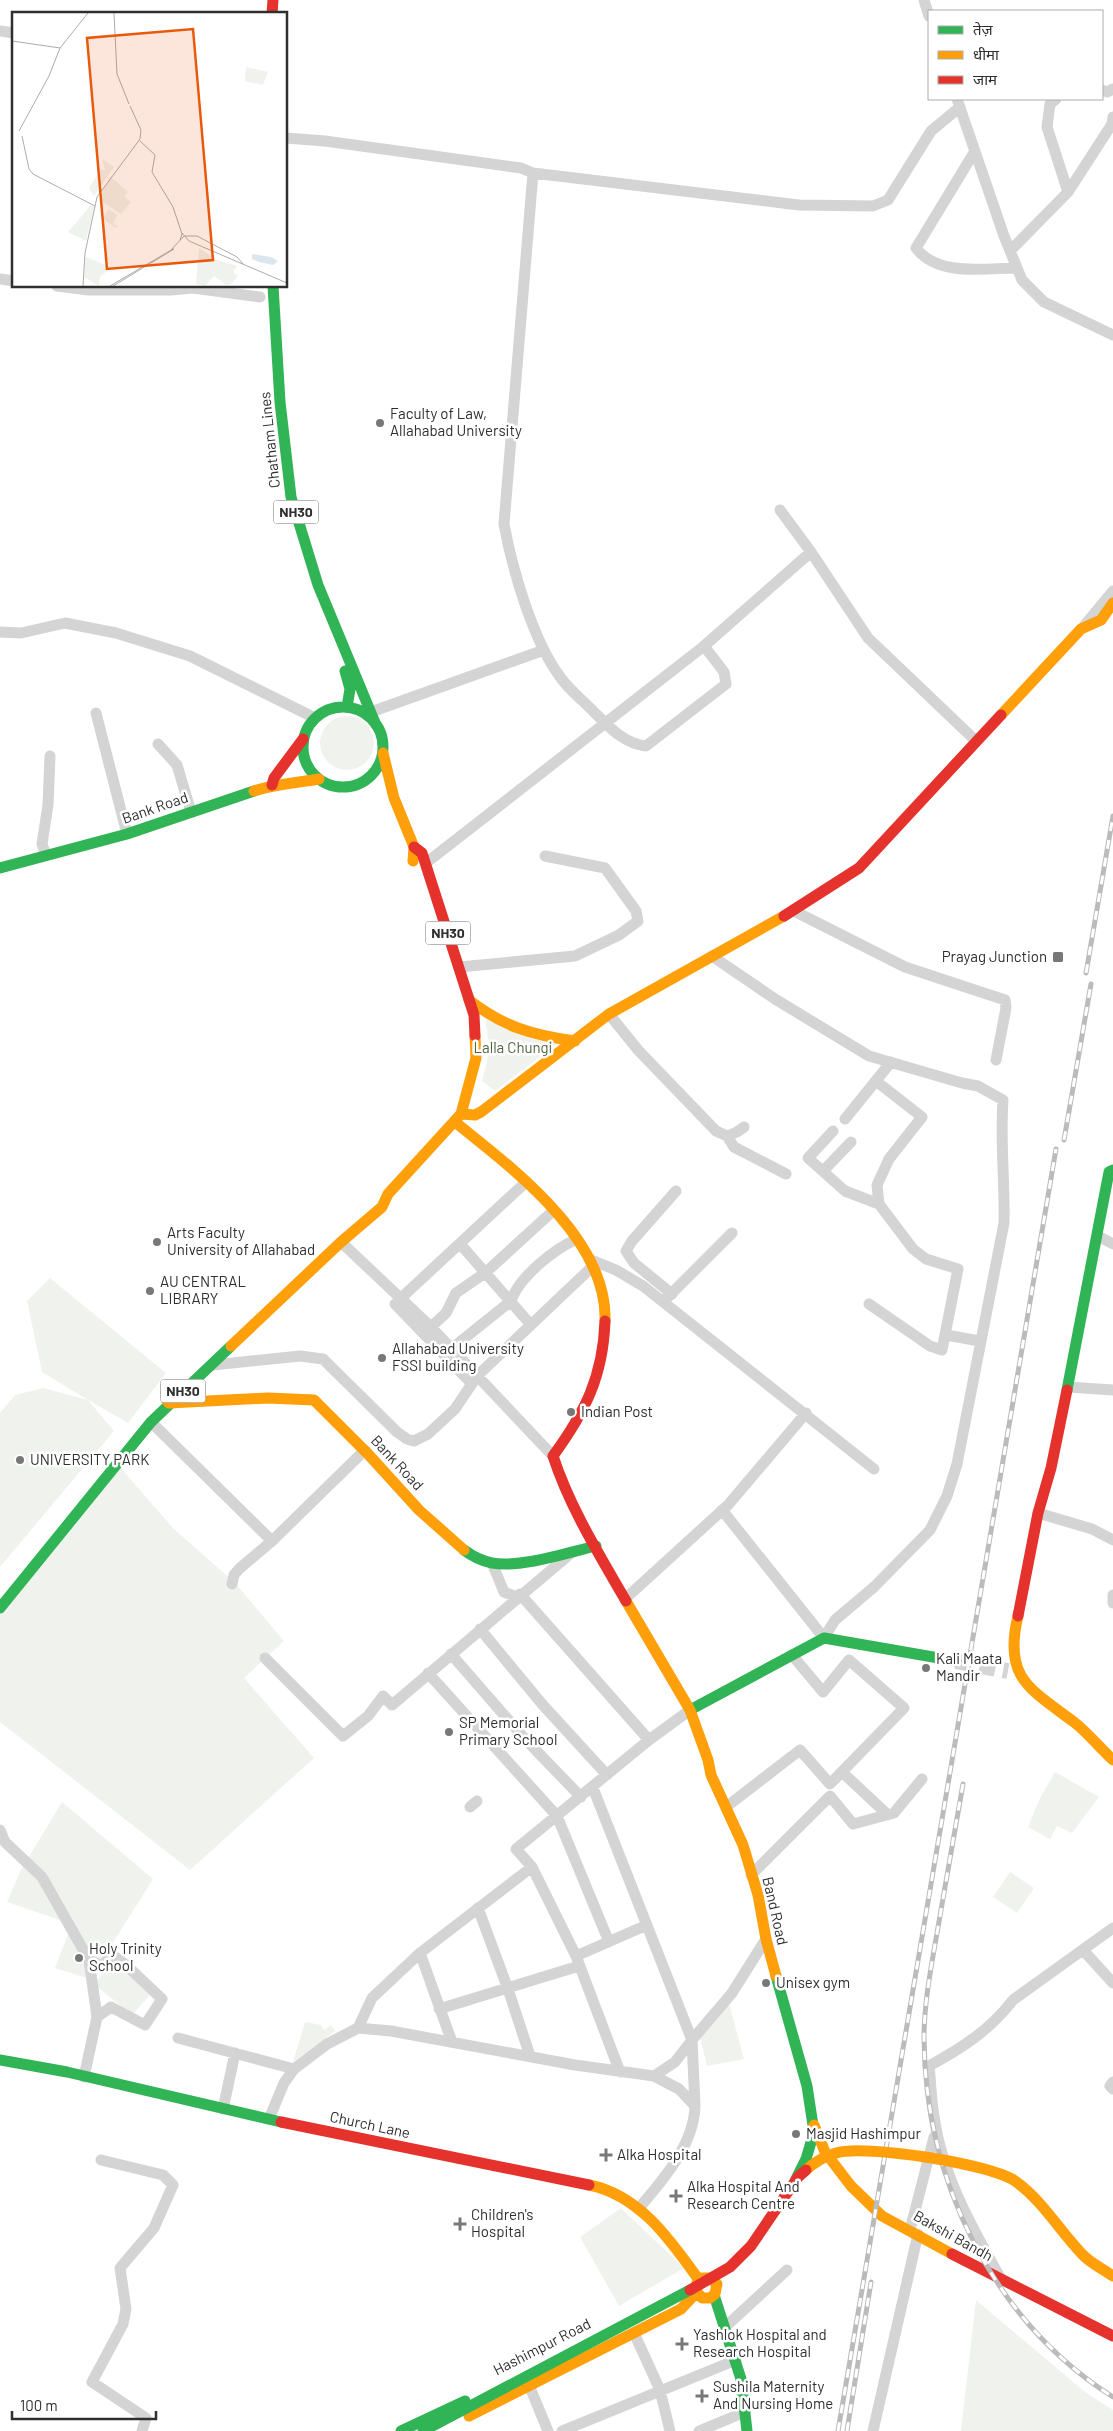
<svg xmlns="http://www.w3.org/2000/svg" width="1113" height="2431" viewBox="0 0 1113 2431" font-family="Barlow,'Noto Sans Devanagari',sans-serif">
<rect width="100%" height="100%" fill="#fff"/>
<path fill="#f0f3ed" d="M320 743a27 27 0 1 1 54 0a27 27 0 1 1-54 0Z
M 484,1011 L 566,1037 L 495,1091 L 482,1081 L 490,1050 Z
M 50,1278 L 166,1373 L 128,1423 L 88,1400 L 114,1431 L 0,1567 L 0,1413 L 15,1395 L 43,1388 L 88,1400 L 42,1372 L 27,1301 Z
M 119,1466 L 173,1528 L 236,1584 L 284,1641 L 244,1678 L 314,1758 L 190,1870 L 0,1722 L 0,1615 Z
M 1055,1772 L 1099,1797 L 1072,1833 L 1057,1826 L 1050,1839 L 1028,1827 L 1040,1798 Z
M 62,1802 L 153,1879 L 90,1979 L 55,1968 L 72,1924 L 7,1902 L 21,1870 Z
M 1010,1872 L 1034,1888 L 1017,1913 L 993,1897 Z
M 114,1959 L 152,1993 L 132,2015 L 94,1984 Z
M 729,2003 L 744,2059 L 707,2066 L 700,2037 Z
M 305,2022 L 321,2025 L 324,2030 L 331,2025 L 335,2031 L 293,2062 Z
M 621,2208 L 684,2268 L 619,2306 L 580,2237 Z
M 976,2300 L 1085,2392 L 1113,2410 L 1113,2431 L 961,2431 Z"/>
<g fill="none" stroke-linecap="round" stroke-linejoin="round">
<path stroke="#d5d5d5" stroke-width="16" stroke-dasharray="16 8" stroke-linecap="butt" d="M 956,1661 L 1008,1671"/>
<path stroke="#d4d4d4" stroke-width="11" d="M 924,0 L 929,16
M 0,31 L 14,33
M 1102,90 L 1107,92 L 1113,89
M 957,99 L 1004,236 L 1022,280 L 1044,302 L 1113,335
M 286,138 L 325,141 L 521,168 L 533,173 L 799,205 L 873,206 L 888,200 L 931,131 L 960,107
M 975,151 L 916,248 C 938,277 985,268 1017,268
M 533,173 L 504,524 C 512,568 533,642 561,678 C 570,691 585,702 596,714 C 610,728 625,744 646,746 L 726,684 L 724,672 L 704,646
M 1068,192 L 1112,124 L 1113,117
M 1010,251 L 1068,192 L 1047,127 L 1050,104 L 1056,99
M 0,279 L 14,281
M 57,286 L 89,290 L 170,290 L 193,288 L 260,297
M 780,510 L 811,552
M 1084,626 L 1113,591
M 0,632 L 21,633 L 65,623 L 116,633 L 190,656 L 315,718
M 371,712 L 544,650
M 96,713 L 127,834
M 158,744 L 177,765 L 191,812
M 46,855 L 42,844 L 48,805 L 50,756
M 426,863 L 704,646 L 811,552 L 868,638 L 976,741
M 794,911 L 905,967 L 1005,1000 L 1006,1008 L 996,1060
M 712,956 L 775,999 L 869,1056 L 962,1083 L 978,1086 L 1003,1100 C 1000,1141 1005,1182 1004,1223 L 957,1464 L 947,1496 L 930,1530 L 874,1587 L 835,1620 L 824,1638 L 722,1510
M 459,967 L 575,956 L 619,935 L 638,921 L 636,911 L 605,868 L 545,856
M 609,1014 L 638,1050 L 716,1131 L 727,1136 L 737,1132 L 744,1127
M 845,1119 L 891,1062
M 833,1131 L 808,1158 L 845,1191 L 879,1204
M 727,1136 L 734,1147 L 786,1174
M 823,1171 L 851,1142
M 1098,1236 L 1113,1244
M 341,1242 L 431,1327 L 553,1456
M 461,1245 L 531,1325
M 589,1259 L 616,1270 L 643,1286 L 874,1469
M 672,1294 L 634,1263 L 626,1251 L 632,1241 L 676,1191
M 400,1299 L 526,1182
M 666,1299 L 732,1233
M 395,1304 L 472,1384
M 869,1304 L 930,1346 L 942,1350 L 958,1269 L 926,1259 L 913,1249 L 879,1204 L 877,1185 L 889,1159 L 922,1117 L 876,1081
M 431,1327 L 446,1313 L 456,1293 L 485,1273 L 553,1211
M 946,1335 L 980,1341
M 451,1349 L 511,1301 C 519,1277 554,1249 577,1239
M 213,1365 L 300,1356 L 323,1359 L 397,1432 L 407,1439 L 414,1441 L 428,1434 L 455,1409 L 477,1376 L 593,1266
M 1068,1387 L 1113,1390
M 151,1422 L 272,1541
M 1038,1513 L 1092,1529 L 1113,1540
M 492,1563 L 504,1592 L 517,1597
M 232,1584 L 234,1575 L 239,1569 L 272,1541 L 365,1450
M 520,1594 L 649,1740
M 1113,1595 L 1113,1603
M 626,1598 L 728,1505 L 806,1413
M 480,1629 L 542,1704 L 607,1775
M 451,1654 L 525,1739 L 581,1797
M 265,1658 L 343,1736 L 368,1716 L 383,1696 L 392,1705 L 570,1554
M 428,1673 L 557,1816 L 609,1942
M 842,1772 L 888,1815
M 593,1788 L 692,2040 L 675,2062 L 654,2076
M 470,1807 L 477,1801
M 726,1807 L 800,1750 L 830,1784 L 904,1708 L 849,1660 L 823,1692 L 792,1655
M 0,1830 L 5,1842 L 42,1877 L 89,1960 L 97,2017 L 84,2077
M 751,1875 L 830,1796 L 853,1824 L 894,1813 L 922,1779
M 478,1908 L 508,1989 L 530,2056
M 1083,1950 L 1113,1983
M 420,1953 L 452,2042
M 576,1956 L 647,1925
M 89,1960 L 103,1966 L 111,1954 L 126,1965 L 162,1999 L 145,2025 L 111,2007 L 97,2017
M 439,2009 L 579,1966
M 358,2028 L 372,1998 L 420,1953 L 532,1867
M 178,2038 L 294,2069
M 620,2072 L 576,1956 L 532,1867 L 516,1849 L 649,1740 L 690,1710
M 1113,2082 L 1110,2086 L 1113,2089
M 695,2106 L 692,2040 L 732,1993 L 766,1939
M 223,2109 L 235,2053
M 269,2119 L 284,2083 L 294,2069 L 327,2044 L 358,2028 L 391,2031 L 575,2065 L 654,2076 L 679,2089 L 695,2106 C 694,2145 663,2180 639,2208
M 101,2160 L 163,2175 L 173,2185 L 154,2228 L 120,2268 L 126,2309 L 123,2324 L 92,2382 L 146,2418 L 142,2431
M 910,2230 L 934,2137
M 1001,2279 C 972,2228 942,2175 934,2116 C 931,2100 931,2083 929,2066 C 962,2048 990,2030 1013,2000 L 1113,1928
M 724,2328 L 787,2270
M 634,2333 L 660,2390 L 670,2431
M 529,2385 L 548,2431
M 562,2431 L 736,2360
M 699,2431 L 745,2412
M 873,2431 L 918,2234"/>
<path stroke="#30b455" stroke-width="11" d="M 273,286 L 280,402 L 291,497 L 318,585 L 376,725
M 345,671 L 350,689 L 347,707
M303 747a40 40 0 1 1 80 0a40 40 0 1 1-80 0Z
M 0,868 L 127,834 L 254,791
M 1067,1390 L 1109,1172 L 1113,1170
M 464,1550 C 472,1556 482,1561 492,1563 C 522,1568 566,1553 596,1546
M 0,1608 L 151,1422 L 231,1346
M 690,1710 L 824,1638 L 956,1661
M 776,1976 L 807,2086 L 814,2132 L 806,2159 L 796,2179
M 0,2060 L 67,2072 L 281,2122
M 714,2295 L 741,2379 L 747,2431
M 401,2431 L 465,2401"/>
<path stroke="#ff9f0a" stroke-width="11" d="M 1001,715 L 1081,629 L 1101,620 L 1113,603
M 383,753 L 394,798 L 414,847 L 413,861
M 254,791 C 275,784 297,783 319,779
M 469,1000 C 504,1027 532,1035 575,1041
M 461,1114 L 475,1115 L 481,1112 L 609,1014 L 784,916
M 455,1122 C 512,1168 608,1239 605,1321
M 231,1346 L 341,1242 L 382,1207 L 388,1194 L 461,1114 L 476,1058 L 475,1036
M 167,1401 L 169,1403 L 268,1398 L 314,1400 L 368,1454 L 419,1510 L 464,1550
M 626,1601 L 690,1710 L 708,1760 L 711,1775 L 743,1845 L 758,1895 L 766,1939 L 776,1976
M 1018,1616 C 1003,1678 1030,1689 1074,1722 C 1088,1733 1100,1748 1113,1760
M 814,2125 L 825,2152 L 851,2186 L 882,2216 L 952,2254
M 589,2185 C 640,2195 671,2241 699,2280
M 469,2416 L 681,2309 L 697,2292 L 697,2283 L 702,2278 L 709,2278 L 717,2284 L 715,2294 L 710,2298 L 702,2298 L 697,2292"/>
<path stroke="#e5322d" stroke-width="11" d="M 272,14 L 273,0
M 272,785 L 274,778 L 303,739
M 414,847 L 422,853 L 474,1015 L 475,1036
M 784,916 L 859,868 L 1001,715
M 605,1321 C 603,1377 585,1412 553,1456 C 570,1508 599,1554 626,1601
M 1018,1616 L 1038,1513 L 1051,1468 L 1067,1390
M 281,2122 L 589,2185
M 952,2254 L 1113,2336"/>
<defs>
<path id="rail" d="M 1086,973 L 1113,816
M 1064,1140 L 1091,984
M 963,1784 C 954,1833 946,1883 937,1933 C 931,1968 924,2003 924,2038 C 925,2180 992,2320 1113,2397
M 838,2431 L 1056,1149
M 847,2431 L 871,2282"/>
</defs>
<use href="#rail" stroke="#bbb" stroke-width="5"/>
<use href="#rail" stroke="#fff" stroke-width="3" stroke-dasharray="9" stroke-linecap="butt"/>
<path stroke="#30b455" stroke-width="11" d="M 423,2431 L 690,2290"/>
<path stroke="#ff9f0a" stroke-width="11" d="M 806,2170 C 815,2162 825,2156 836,2153 C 864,2144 991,2164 1015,2181 C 1042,2200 1059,2230 1082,2254 C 1090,2263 1103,2269 1113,2276"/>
<path stroke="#e5322d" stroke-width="11" d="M 690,2290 L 730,2267 L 751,2246 L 798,2177 L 806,2170"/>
</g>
<g fill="#787878" stroke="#fff" stroke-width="2">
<circle cx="380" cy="423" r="5"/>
<rect x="1052" y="951" width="12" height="12" rx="2.5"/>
<circle cx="157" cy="1242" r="5"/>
<circle cx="150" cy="1291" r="5"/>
<circle cx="382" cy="1358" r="5"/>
<circle cx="571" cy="1412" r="5"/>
<circle cx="20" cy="1460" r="5"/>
<circle cx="926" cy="1668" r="5"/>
<circle cx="449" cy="1732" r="5"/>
<circle cx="79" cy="1958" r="5"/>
<circle cx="766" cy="1983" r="5"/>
<circle cx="796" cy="2134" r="5"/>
<path d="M603.5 2147.5h5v5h5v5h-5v5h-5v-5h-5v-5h5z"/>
<path d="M673.5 2188.5h5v5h5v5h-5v5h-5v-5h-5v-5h5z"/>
<path d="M457.5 2216.5h5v5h5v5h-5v5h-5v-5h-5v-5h5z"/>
<path d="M679.5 2336.5h5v5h5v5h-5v5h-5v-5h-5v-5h5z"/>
<path d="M699.5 2388.5h5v5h5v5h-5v5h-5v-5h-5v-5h5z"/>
</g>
<g text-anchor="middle" stroke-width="5" stroke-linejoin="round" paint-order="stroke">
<g fill="#fff" stroke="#6d6d6d" stroke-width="1">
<rect x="273.5" y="500.5" width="45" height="23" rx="4"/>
<rect x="425.5" y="921.5" width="45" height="23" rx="4"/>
<rect x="160.5" y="1379.5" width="45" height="23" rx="4"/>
</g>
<g font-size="14" font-weight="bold" fill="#2f2f2f">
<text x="296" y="517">NH30</text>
<text x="448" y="938">NH30</text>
<text x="183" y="1396">NH30</text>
</g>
<g font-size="15" fill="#2f2f2f" stroke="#fff" text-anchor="start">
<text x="390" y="419">Faculty of Law,<tspan x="390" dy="17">Allahabad University</tspan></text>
<text x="1047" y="962" text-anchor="end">Prayag Junction</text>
<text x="167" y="1238">Arts Faculty<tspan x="167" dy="17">University of Allahabad</tspan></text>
<text x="160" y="1287">AU CENTRAL<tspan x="160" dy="17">LIBRARY</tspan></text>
<text x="392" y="1354">Allahabad University<tspan x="392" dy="17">FSSI building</tspan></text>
<text x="581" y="1417">Indian Post</text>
<text x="30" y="1465">UNIVERSITY PARK</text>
<text x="936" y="1664">Kali Maata<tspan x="936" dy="17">Mandir</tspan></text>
<text x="459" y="1728">SP Memorial<tspan x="459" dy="17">Primary School</tspan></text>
<text x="89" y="1954">Holy Trinity<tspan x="89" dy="17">School</tspan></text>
<text x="776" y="1988">Unisex gym</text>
<text x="806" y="2139">Masjid Hashimpur</text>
<text x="617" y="2160">Alka Hospital</text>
<text x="687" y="2192">Alka Hospital And<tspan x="687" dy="17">Research Centre</tspan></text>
<text x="471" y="2220">Children's<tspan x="471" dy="17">Hospital</tspan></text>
<text x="693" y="2340">Yashlok Hospital and<tspan x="693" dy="17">Research Hospital</tspan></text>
<text x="713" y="2392">Sushila Maternity<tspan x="713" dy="17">And Nursing Home</tspan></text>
</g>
<g font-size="15" fill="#2f2f2f" stroke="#fff">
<text transform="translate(270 440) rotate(-96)" y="5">Chatham Lines</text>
<text transform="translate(155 808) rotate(-19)" y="5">Bank Road</text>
<text transform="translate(397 1463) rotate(47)" y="5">Bank Road</text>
<text transform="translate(775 1911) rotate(77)" y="5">Band Road</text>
<text transform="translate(370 2125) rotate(12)" y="5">Church Lane</text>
<text transform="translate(953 2236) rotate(29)" y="5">Bakshi Bandh</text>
<text transform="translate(542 2347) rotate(-27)" y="5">Hashimpur Road</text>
</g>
<g font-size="15" fill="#4f6641" stroke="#fff">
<text x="513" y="1053">Lalla Chungi</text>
</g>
</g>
<g transform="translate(12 12)">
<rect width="275" height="275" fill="#fff"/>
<path d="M 234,55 L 256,60 L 251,73 L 233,69 ZM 90,147 L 102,155 L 82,184 L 77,176 L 88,158 L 93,158 ZM 98,164 L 116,180 L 112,184 L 119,190 L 109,202 L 87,188 ZM 79,193 L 82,195 L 74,229 L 56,220 ZM 96,197 L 105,203 L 101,212 L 106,214 L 104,216 L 91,207 ZM 187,236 L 205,248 L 225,254 L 221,260 L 226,264 L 219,272 L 214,273 L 202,264 L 193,274 L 184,272 ZM 74,245 L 94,253 L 95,259 L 88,265 L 87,274 L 72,265 Z" fill="#f0f3ed"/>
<path d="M 240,242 L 259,245 L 266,249 L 261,253 L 247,250 L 240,247 Z" fill="#dce6ef"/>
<path fill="none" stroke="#acacac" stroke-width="1" d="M 102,1 L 105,62 L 117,92M 0,29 L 48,36M 7,119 L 37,64 L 48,36 L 76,1M 10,124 L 17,157 L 21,162 L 83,194M 128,129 L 143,143 L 140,160 L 161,195 L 170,222 L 168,228M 170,221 L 177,229 L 275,271M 159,238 L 172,224 L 185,224 L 225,245 L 232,253M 71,274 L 73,241 L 85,185 L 128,127 L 129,118 L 118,94M 98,274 L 161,237 L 162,237 L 101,274"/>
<path fill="#e8590c" fill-opacity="0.15" stroke="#e8590c" stroke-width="2.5" d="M 181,17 L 201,248 L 95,257 L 75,26 Z"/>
<rect width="275" height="275" fill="none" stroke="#2f2f2f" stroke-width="2.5"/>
</g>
<rect x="928" y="10" width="175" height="90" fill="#ffffff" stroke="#acacac"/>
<rect x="938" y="26" width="25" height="8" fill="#30b455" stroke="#acacac"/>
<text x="973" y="35" font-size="15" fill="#2f2f2f">तेज़</text>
<rect x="938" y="51" width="25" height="8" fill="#ff9f0a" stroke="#acacac"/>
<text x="973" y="60" font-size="15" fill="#2f2f2f">धीमा</text>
<rect x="938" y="76" width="25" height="8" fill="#e5322d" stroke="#acacac"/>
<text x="973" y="85" font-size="15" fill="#2f2f2f">जाम</text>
<path d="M12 2411v8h144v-8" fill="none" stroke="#2f2f2f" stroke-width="2.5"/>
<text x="20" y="2411" font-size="15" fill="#2f2f2f" stroke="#ffffff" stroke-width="4" paint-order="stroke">100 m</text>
</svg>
